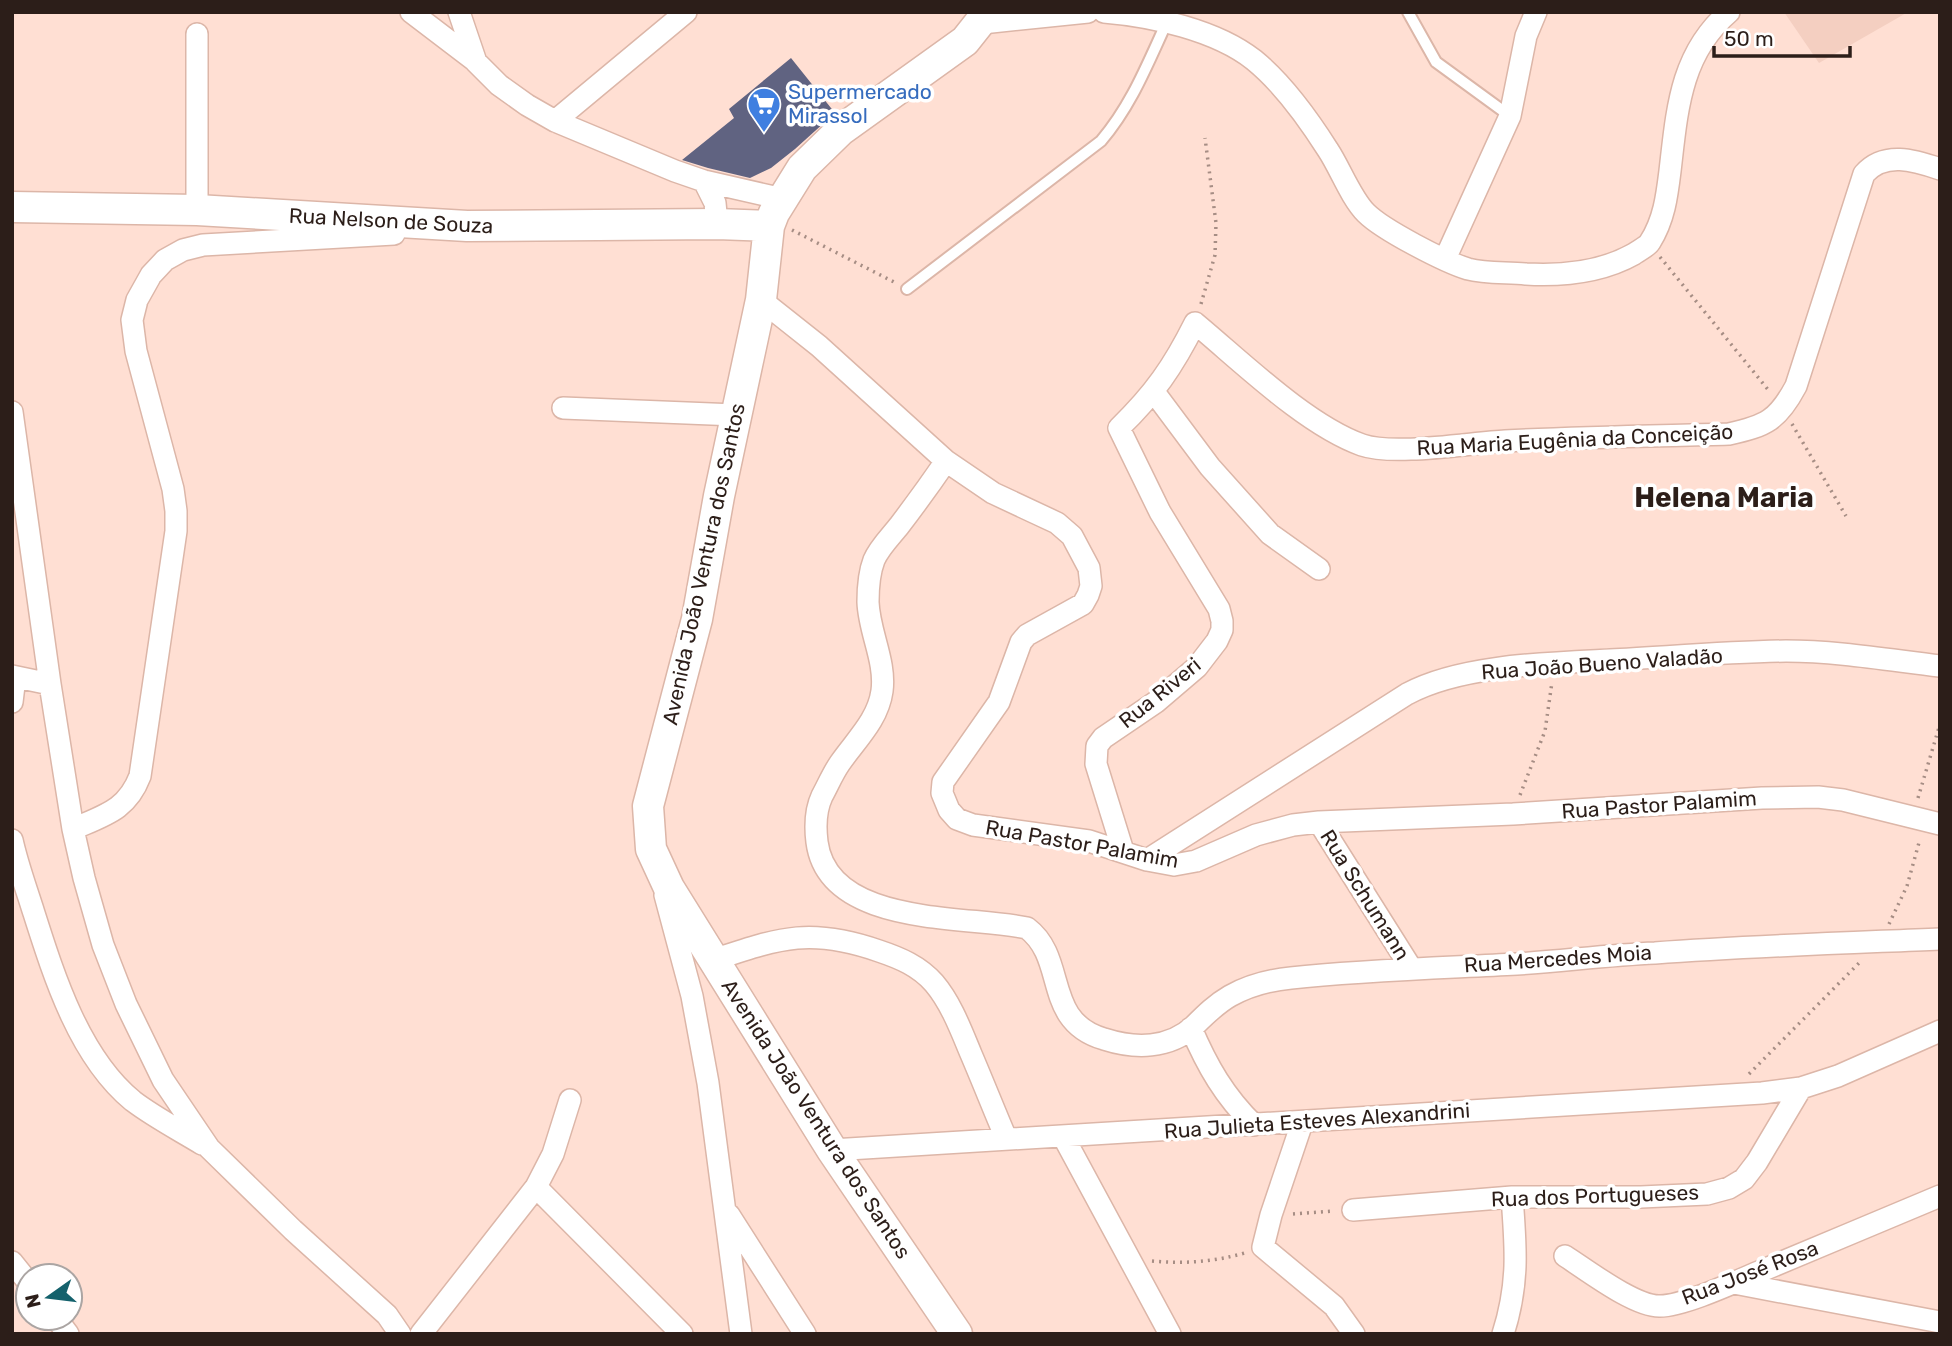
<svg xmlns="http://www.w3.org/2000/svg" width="1952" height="1346" viewBox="0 0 1952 1346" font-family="Rubik,sans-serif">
<rect width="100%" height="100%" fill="#ffdfd3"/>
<path fill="#f4cfc1" d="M 1784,12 L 1908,12 L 1819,63 Z"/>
<path fill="#606381" d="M 791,58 L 835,113 L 795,149 L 771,168 L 750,178 L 708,168 L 682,160 L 734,118 L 729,109 Z"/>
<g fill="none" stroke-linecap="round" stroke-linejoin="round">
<defs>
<path id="service" d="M 1408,12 L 1436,62 L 1510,116
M 907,289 L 1101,141 C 1131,106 1147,65 1166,24"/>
<path id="minor" d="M 411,12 L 474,60
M 459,12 L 476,62 L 499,85 L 527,105 L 555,121 L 675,171 L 704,181 L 783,199
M 1104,12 C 1152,16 1216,30 1254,60 C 1281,82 1309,120 1328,150 C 1340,168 1351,198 1366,213 C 1383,230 1445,262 1468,269 C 1486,274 1508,272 1526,274 C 1562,276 1602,272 1634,254 C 1639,250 1647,247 1650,242 C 1664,220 1667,196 1670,171 C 1677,111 1680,54 1729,12
M 982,23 L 1088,12
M 197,34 L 197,210
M 555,121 L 686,12
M 704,181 L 715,203 L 717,224
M 1445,259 L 1510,116 L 1526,36 L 1536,12
M 761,300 L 819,346 L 946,461 L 993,493 L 1057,523 L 1072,536 L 1089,568 L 1091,586 L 1088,595 L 1083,604 L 1027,635 L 1021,642 L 999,702 L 943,782 L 942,793 L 949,810 L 957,819 L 973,825 L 1089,841 L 1147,860 L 1174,865 L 1196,861 L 1256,835 L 1293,825 L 1319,822 L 1513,814 L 1762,798 L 1818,797 L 1843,800 L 1940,824
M 1154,392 L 1210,467 L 1270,534 L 1319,569
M 563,408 L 736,415
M 12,412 L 50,684 L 73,829 L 84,878 L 103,945 L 126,1004 L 163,1080 L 209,1148 L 293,1230 L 387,1315 L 400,1334
M 946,461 C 931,483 915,505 899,526 C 891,536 879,548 874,560 C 869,573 868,588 868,602 C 869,632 886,661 882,691 C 878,720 856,740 840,763 C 833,773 828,785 822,796 C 815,811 815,826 817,842 C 828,927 966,915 1027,928 C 1068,959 1042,1021 1104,1039 C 1135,1049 1169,1049 1194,1026 C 1205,1015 1216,1004 1230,996 C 1248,986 1270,980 1291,978 C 1366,970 1442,968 1517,964 C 1563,961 1609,955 1655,953 C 1749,946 1845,943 1940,939
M 12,676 L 50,684
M 12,702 L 15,677
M 1319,822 L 1411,968
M 73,829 C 105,815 127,810 140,776 L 176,531 L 176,511 L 173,489 L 136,351 L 132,320 L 137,300 L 151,275 L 165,260 L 183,250 L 203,245 L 394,234
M 12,840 C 17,863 25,885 32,907 C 53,973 78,1056 133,1101 C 154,1117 179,1130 202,1144
M 1123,851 L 1096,764 L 1097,746 L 1103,738 L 1156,702 L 1197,667 L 1217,641 L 1222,630 L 1222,621 L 1219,609 L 1160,512 L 1119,428 C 1154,394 1173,367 1195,323 C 1242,362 1306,425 1362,445 C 1394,456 1469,443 1505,441 C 1580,437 1655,436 1729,434 C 1766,426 1778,420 1796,386 L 1864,174 C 1884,151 1914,160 1940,169
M 1147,860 L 1407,694 C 1460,665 1549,663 1610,660 C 1668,657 1727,652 1786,651 C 1837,651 1889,660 1940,666
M 665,895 L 692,996 L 708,1083 L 741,1334
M 713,960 C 780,938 810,927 879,951 C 900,958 919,966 934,983 C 951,1003 961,1030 971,1054 C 983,1082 994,1110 1006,1138
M 1191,1028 C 1207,1066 1225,1097 1254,1125
M 1302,1123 L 1271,1215 L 1263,1247 L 1334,1306 L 1354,1334
M 1063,1136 L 1170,1334
M 832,1150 L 1762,1093 L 1801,1088 L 1838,1076 L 1940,1031
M 536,1187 L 682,1334
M 1353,1210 L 1512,1197 L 1641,1197 L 1707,1194 L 1729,1188 L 1744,1179 L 1757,1162 L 1801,1088
M 729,1215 L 805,1334
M 1565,1256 C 1587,1270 1635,1307 1660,1306 C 1684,1306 1737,1281 1761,1271 C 1821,1246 1880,1221 1940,1196
M 12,1262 L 28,1282
M 1734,1283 L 1940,1322
M 56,1318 L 68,1334
M 421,1334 L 536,1187 L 553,1154 L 570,1100
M 1503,1334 C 1519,1284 1516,1248 1512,1197"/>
<path id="secondary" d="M 12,207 L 197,210 L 467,226 L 717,224 L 769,226
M 957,1334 L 832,1150 L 669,888 L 651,849 L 648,806 L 697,619 L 719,496 L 761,300 L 769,226 L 774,213 L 802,168 L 841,130 L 965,41 L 988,12"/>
</defs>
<use href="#service" stroke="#dcb6a8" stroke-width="14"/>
<use href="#minor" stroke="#dcb6a8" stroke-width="24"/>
<use href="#secondary" stroke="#dcb6a8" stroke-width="33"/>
<path stroke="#a68d84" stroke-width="3.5" stroke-dasharray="2 5" stroke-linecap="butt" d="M 792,230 L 894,282
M 1660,257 L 1770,392
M 1201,304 L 1215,255 L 1216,223 L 1205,138
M 1792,424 L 1846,516
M 1520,795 L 1545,731 L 1552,682
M 1918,798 L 1940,724
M 1889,924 L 1907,886 L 1920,839
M 1749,1074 L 1862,960
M 1293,1214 L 1334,1211
M 1152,1261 C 1185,1264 1215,1262 1248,1252"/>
<use href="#service" stroke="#fff" stroke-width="10"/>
<use href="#minor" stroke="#fff" stroke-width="21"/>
<use href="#secondary" stroke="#fff" stroke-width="30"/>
</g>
<defs>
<symbol id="supermarket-pin" viewBox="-11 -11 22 30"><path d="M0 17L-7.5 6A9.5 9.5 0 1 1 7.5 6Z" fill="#3f7fe0" stroke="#fff"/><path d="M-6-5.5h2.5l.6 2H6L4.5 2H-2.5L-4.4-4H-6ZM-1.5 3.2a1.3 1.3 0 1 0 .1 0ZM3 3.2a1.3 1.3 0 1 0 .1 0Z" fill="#fff"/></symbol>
</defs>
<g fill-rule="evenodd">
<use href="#supermarket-pin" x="745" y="85" width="38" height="52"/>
</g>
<g text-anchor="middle" stroke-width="7" stroke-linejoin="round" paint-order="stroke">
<g font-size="21" fill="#366cbe" stroke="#fff" text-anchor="start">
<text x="788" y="99">Supermercado<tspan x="788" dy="24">Mirassol</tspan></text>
</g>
<g font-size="21" fill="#2c1e19" stroke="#fff">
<text transform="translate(391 221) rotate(3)" y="7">Rua Nelson de Souza</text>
<text transform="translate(1575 440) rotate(-3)" y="7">Rua Maria Eugênia da Conceição</text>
<text transform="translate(704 564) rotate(-78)" y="7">Avenida João Ventura dos Santos</text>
<text transform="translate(1602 664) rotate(-4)" y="7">Rua João Bueno Valadão</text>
<text transform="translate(1160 693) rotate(-39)" y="7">Rua Riveri</text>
<text transform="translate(1659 805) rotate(-4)" y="7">Rua Pastor Palamim</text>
<text transform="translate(1082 844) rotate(10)" y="7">Rua Pastor Palamim</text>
<text transform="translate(1365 895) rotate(58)" y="7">Rua Schumann</text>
<text transform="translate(1558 959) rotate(-4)" y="7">Rua Mercedes Moia</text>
<text transform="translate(816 1119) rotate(57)" y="7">Avenida João Ventura dos Santos</text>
<text transform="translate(1317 1121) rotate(-4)" y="7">Rua Julieta Esteves Alexandrini</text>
<text transform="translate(1595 1196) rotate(-2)" y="7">Rua dos Portugueses</text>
<text transform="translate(1750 1273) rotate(-21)" y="7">Rua José Rosa</text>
</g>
<g font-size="28" font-weight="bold" fill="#2c1e19" stroke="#fff">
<text x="1724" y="507">Helena Maria</text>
</g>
</g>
<rect width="1952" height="1346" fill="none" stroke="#2c1e19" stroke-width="28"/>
<g transform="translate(49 1297) rotate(256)"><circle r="33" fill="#ffffff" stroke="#aba5a3" stroke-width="2"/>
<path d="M0-5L12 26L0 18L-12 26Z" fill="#14616c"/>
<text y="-10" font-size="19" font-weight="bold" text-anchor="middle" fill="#2c1e19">N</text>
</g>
<path d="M1714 46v10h136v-10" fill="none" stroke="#2c1e19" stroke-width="3.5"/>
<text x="1724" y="46" font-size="21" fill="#2c1e19" stroke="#ffffff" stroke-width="5" paint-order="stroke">50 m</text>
</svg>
